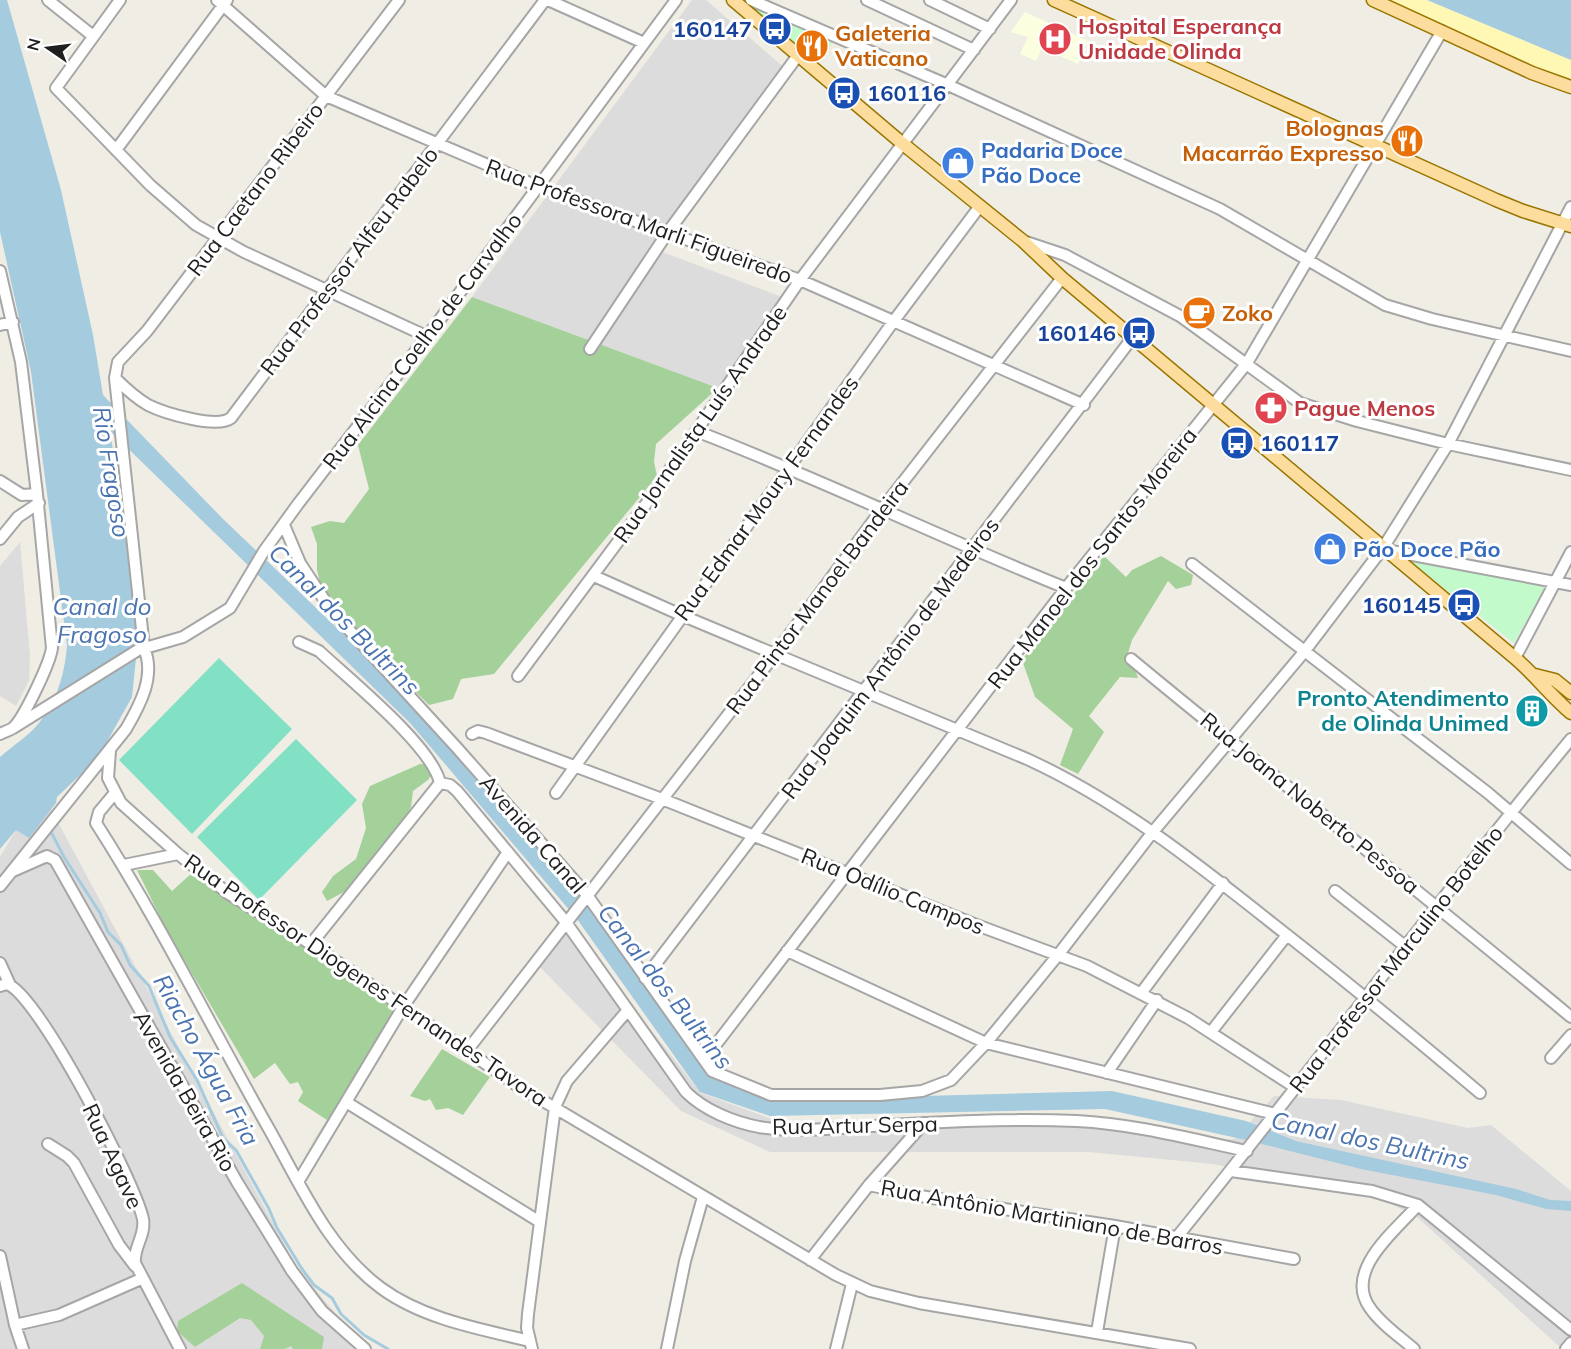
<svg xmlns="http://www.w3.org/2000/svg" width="1571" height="1349" viewBox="0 0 1571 1349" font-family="Mulish,sans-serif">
<rect width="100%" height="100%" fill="#f0ede5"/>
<path fill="#dddcdc" d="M 692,0 L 706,0 L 787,70 L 649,247 L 785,298 L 718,388 L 472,297 Z
M 20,542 L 30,656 L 29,681 L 16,706 L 0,696 L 0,566 Z
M 44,796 L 297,1268 L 366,1349 L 0,1349 L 0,857 L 20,823 Z
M 567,924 L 701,1093 L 777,1121 L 838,1132 L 1086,1122 L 1193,1143 L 1234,1139 L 1274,1096 L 1341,1100 L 1468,1128 L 1491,1125 L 1571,1191 L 1571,1339 L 1562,1349 L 1417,1217 L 1376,1196 L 1213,1164 L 1089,1152 L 770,1152 L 681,1111 L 536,963 Z"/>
<path fill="#fcffdf" d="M 1025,12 L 1088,41 L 1078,64 L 1042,48 L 1036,61 L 1020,54 L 1028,37 L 1011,32 Z"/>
<path fill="#a4d099" d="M 472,297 L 718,388 L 656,444 L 654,462 L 657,476 L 494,674 L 461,679 L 453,699 L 429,705 L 324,600 L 317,570 L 317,544 L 311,527 L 330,521 L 344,523 L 369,489 L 358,445 Z
M 1104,556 L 1126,577 L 1132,570 L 1161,556 L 1193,575 L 1191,585 L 1176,589 L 1168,581 L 1132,640 L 1125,663 L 1134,667 L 1138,678 L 1120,677 L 1089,716 L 1104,732 L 1078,774 L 1060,765 L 1073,729 L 1035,697 L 1022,660 Z
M 420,764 L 428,764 L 434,771 L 428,780 L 413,791 L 411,807 L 379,858 L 357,885 L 327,901 L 322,892 L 333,876 L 356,859 L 366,828 L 362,804 L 370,786 Z
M 137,870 L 153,870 L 172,891 L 193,872 L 403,1007 L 301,1160 L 327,1120 L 298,1101 L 303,1092 L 298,1082 L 290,1084 L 275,1063 L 254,1079 L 166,929 Z
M 442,1049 L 490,1077 L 463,1115 L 448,1108 L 436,1110 L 430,1099 L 425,1101 L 410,1096 Z
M 242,1283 L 324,1337 L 322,1349 L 293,1349 L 291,1346 L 285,1349 L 260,1349 L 264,1336 L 251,1320 L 240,1318 L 195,1347 L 177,1331 L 178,1321 Z"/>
<path fill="#fff7b4" d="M 1380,0 L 1427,0 L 1571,60 L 1571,79 L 1548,72 Z"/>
<path fill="#c2facc" d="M 736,0 L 838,38 L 812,64 Z
M 1410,561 L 1546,585 L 1514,643 Z"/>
<path fill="#82e0c5" d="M 219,658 L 292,729 L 192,834 L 119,760 Z
M 296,739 L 357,800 L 259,900 L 197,837 Z"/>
<path fill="#a5cbde" d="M 0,0 L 7,0 L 61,190 L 93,335 L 103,395 L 222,518 L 406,694 L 589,905 L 712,1077 L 770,1100 L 1112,1091 L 1246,1121 L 1296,1141 L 1516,1189 L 1550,1200 L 1571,1201 L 1571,1211 L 1546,1209 L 1496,1195 L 1361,1169 L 1246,1140 L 1105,1109 L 770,1116 L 700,1092 L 577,919 L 410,723 L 110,431 L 140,620 L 132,697 L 98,758 L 57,797 L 56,803 L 29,838 L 16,830 L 0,849 L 0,757 C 12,746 29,736 39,723 C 57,701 65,673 67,645 L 31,372 L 0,232 Z
M 1427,0 L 1571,0 L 1571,60 Z"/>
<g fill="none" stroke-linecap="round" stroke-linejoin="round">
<path stroke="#a5cbde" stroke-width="3" d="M 50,830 L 64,857 L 100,913 L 108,932 L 121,945 L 130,965 L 149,986 L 170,1037 L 197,1080 L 223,1138 L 236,1150 L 269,1209 L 277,1228 L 302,1269 L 314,1285 L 332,1298 L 341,1314 L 364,1335 L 388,1349"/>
<defs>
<path id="minor" d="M 48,0 L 93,36
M 120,0 L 56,88 L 150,185 L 196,225 L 244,252 L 426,336
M 217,0 L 326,96 L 537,186 L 800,280 L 1084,405
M 548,0 L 644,43
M 751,0 L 948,85 L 1220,209 L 1385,305 L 1432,319 L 1571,351
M 867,0 L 974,50
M 930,0 L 990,29
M 116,150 L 227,0
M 1026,242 L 1065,255 L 1180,316 L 1300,403 L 1357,421 L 1448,444 L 1571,470
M 0,271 L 21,362 L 37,494
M 0,325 L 13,322
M 590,349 L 668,232 L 799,54
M 115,378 C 125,388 136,398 148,405 C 164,413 217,429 231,418 L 545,0
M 696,431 C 821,479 941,538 1066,588
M 0,481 L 22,495 L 37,494 L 52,648 C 50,663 24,718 13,728 C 10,730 4,732 0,734
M 284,525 L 300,563 L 331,610 L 458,749 L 587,895 L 712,1071 L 771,1095 L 880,1095 L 922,1091 L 951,1080 L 986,1043 L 1058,955 L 1152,833 L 1304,652 L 1383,548 L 1448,444 L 1571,207
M 0,539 L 18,517 L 39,503
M 1386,550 L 1571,585
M 1192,564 L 1488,793 L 1571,864
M 594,576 L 681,615 L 1027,759 C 1123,803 1205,870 1287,935 C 1352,986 1416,1039 1480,1093
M 299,642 L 319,651 C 350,680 432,746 440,783
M 1515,658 L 1571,552
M 1131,659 C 1277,780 1426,896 1571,1017
M 518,676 L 649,500 L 800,280 L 1011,0
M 13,728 L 138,650 L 183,637 L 230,608 L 264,551 L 298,504 L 438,322 L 676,0
M 472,734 L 478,731 L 486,733 L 662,799 L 974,924 L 1087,966 L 1188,1018 L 1296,1088
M 110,751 L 108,778 L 121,803 L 178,854 L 229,894 L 314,946 L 518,1086 L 836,1275 L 870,1291 L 919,1303 L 1190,1349
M 440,783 L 450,785 L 457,791 L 565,921 L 686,1092 C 704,1110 733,1122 759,1127 C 795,1133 835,1128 872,1126 C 940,1122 1009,1118 1077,1121 C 1135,1124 1191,1139 1247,1151
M 556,793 L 893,322 L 980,206
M 114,794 L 99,812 L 96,823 C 159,921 211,1027 269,1129 C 300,1184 328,1249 381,1288 C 423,1319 480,1329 530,1341
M 124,865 L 178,854
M 13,871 L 47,856 L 55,860 L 237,1182 L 292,1271 L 322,1311 L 365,1349
M 0,886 L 126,729 C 140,705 156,676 144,648 L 115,378 L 118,362 L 147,331 L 399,0
M 1335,891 L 1406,947
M 311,944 L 440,783
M 787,951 L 986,1043 L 1275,1114
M 0,963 L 10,985
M 645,978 L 1133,337
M 0,986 L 7,984 C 38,994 135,1182 143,1219 C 146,1235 133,1248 135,1263 L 180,1349
M 1142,992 L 1223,883
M 1211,1032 L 1287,935
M 466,1052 L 776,653 L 882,509 L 1062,278
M 1551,1058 L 1571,1035
M 704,1060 L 1066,588 L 1247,363 L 1442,31
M 1107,1073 L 1157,1000
M 346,1102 L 540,1222
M 48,1144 L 67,1156 L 74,1163 L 119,1245 L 135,1266
M 1231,1171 L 1372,1191 L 1418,1205 L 1571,1330
M 298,1182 L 403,1007 L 508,852
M 869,1185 L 920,1196 L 1115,1226 L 1294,1259
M 1177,1237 C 1310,1073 1436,902 1571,739
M 0,1256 L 15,1325 L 23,1349
M 810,1260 L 869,1185 L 924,1123
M 15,1325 L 59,1315 L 141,1279
M 1097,1332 L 1115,1226
M 532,1349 L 527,1328 L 528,1314 L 555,1107 L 567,1081 L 628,1010
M 667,1349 L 685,1261 L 703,1197
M 836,1349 L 852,1284
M 1414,1349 C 1399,1336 1381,1324 1370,1308 C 1343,1271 1396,1230 1418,1205
M 1566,1349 L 1571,1343"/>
<path id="major" d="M 733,0 L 903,144 L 1023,241 L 1062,278 L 1515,658 C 1535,675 1551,696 1571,713
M 1054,0 L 1496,200 L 1523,211 L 1571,226
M 1373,0 L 1532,73 L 1571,87
M 1535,675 L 1555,680 L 1571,693"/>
</defs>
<use href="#minor" stroke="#a6a6a6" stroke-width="14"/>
<use href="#major" stroke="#9a7600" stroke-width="15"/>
<use href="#minor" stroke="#fff" stroke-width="10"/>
<use href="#major" stroke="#fddd9d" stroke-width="12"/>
</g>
<defs>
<symbol id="bus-disc" viewBox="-11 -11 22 22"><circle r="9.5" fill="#1a4fb4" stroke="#fff"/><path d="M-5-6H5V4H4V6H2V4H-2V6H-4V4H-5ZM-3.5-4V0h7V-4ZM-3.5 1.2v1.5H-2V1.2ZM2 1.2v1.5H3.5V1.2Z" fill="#fff"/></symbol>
<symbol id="hospital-disc" viewBox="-11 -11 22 22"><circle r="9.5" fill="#e0444e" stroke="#fff"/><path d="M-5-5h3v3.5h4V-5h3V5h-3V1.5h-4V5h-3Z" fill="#fff"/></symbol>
<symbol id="restaurant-disc" viewBox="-11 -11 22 22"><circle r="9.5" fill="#e8710a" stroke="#fff"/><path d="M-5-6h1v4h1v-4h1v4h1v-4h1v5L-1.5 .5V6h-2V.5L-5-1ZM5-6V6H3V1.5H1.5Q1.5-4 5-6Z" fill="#fff"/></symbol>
<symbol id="shop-disc" viewBox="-11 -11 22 22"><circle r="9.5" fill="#3f7fe0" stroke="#fff"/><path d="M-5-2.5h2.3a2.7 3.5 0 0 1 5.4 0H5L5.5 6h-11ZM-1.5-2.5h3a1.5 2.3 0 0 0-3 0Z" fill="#fff"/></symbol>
<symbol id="cafe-disc" viewBox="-11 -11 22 22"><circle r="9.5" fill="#e8710a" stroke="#fff"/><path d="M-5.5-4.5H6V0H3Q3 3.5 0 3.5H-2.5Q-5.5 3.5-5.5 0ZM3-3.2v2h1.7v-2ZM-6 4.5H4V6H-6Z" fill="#fff"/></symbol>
<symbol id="pharmacy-disc" viewBox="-11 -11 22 22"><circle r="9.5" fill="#e0444e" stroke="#fff"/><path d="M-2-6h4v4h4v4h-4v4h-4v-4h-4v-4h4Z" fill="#fff"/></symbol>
<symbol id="building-disc" viewBox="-11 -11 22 22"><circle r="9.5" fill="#0f9aa8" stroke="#fff"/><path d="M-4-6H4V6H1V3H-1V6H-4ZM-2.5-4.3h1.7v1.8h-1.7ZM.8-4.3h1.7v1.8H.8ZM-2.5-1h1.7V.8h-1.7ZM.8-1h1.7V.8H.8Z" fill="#fff"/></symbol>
</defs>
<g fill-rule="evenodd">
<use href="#bus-disc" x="756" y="10" width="38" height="38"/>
<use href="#hospital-disc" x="1036" y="20" width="38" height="38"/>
<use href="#restaurant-disc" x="793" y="27" width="38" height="38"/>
<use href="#bus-disc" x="825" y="74" width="38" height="38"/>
<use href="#restaurant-disc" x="1388" y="122" width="38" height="38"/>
<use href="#shop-disc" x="939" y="144" width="38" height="38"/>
<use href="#cafe-disc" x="1180" y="294" width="38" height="38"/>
<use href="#bus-disc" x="1120" y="314" width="38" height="38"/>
<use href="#pharmacy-disc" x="1252" y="389" width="38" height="38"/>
<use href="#bus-disc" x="1218" y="424" width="38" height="38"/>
<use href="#shop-disc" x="1311" y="530" width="38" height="38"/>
<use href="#bus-disc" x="1445" y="586" width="38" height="38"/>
<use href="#building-disc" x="1513" y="692" width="38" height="38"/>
</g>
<g text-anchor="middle" stroke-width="6" stroke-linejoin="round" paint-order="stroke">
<g font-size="22" font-weight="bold" fill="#be3a42" stroke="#fff" text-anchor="start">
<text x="1078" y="34">Hospital Esperança<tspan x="1078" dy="25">Unidade Olinda</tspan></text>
<text x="1294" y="416">Pague Menos</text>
</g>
<g font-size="22" font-weight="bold" fill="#164399" stroke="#fff" text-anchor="end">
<text x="752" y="37">160147</text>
<text x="867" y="101" text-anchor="start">160116</text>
<text x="1116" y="341">160146</text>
<text x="1260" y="451" text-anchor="start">160117</text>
<text x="1441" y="613">160145</text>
</g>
<g font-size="22" font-weight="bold" fill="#c56008" stroke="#fff" text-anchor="start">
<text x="835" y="41">Galeteria<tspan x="835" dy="25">Vaticano</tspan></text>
<text x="1384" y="136" text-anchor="end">Bolognas<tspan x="1384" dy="25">Macarrão Expresso</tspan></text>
<text x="1222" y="321">Zoko</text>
</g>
<g font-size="22" font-weight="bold" fill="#366cbe" stroke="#fff" text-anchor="start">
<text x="981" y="158">Padaria Doce<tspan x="981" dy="25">Pão Doce</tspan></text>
<text x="1353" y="557">Pão Doce Pão</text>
</g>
<g font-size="22" fill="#1f1f1f" stroke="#fff">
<text transform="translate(255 189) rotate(-53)" y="8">Rua Caetano Ribeiro</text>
<text transform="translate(639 221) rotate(20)" y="8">Rua Professora Marli Figueiredo</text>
<text transform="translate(349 261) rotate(-53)" y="8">Rua Professor Alfeu Rabelo</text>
<text transform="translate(422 341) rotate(-53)" y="8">Rua Alcina Coelho de Carvalho</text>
<text transform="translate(700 424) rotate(-55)" y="8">Rua Jornalista Luís Andrade</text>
<text transform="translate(766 498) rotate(-54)" y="8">Rua Edmar Moury Fernandes</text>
<text transform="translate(1092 558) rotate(-52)" y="8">Rua Manoel dos Santos Moreira</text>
<text transform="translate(817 597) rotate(-53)" y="8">Rua Pintor Manoel Bandeira</text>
<text transform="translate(890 658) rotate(-53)" y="8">Rua Joaquim Antônio de Medeiros</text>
<text transform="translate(1310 803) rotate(39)" y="8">Rua Joana Noberto Pessoa</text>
<text transform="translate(533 834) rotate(49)" y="8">Avenida Canal</text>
<text transform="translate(893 891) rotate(22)" y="8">Rua Odílio Campos</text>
<text transform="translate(1396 959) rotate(-52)" y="8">Rua Professor Marculino Botelho</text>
<text transform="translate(366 980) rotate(34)" y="8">Rua Professor Diogenes Fernandes Tavora</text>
<text transform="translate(185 1091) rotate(60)" y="8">Avenida Beira Rio</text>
<text transform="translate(855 1125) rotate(-1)" y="8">Rua Artur Serpa</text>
<text transform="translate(113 1156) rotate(65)" y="8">Rua Agave</text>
<text transform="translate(1052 1217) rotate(10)" y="8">Rua Antônio Martiniano de Barros</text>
</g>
<g font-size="22" font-weight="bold" fill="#0d838f" stroke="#fff" text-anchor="end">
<text x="1509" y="706">Pronto Atendimento<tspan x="1509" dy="25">de Olinda Unimed</tspan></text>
</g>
<g font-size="24" font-style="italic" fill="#4a73b0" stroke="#fff">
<text transform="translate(111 472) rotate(81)" y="8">Rio Fragoso</text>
<text x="102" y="615">Canal do<tspan x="102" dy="28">Fragoso</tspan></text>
<text transform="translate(344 620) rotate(45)" y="8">Canal dos Bultrins</text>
<text transform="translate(665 987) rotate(52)" y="8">Canal dos Bultrins</text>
<text transform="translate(206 1060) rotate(61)" y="8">Riacho Água Fria</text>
<text transform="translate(1370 1141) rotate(12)" y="8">Canal dos Bultrins</text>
</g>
</g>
<g transform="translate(48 48) rotate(284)" stroke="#ffffff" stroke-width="4.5" paint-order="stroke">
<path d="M0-4.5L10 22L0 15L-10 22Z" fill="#1f1f1f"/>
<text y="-9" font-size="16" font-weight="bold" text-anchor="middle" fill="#1f1f1f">N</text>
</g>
</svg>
